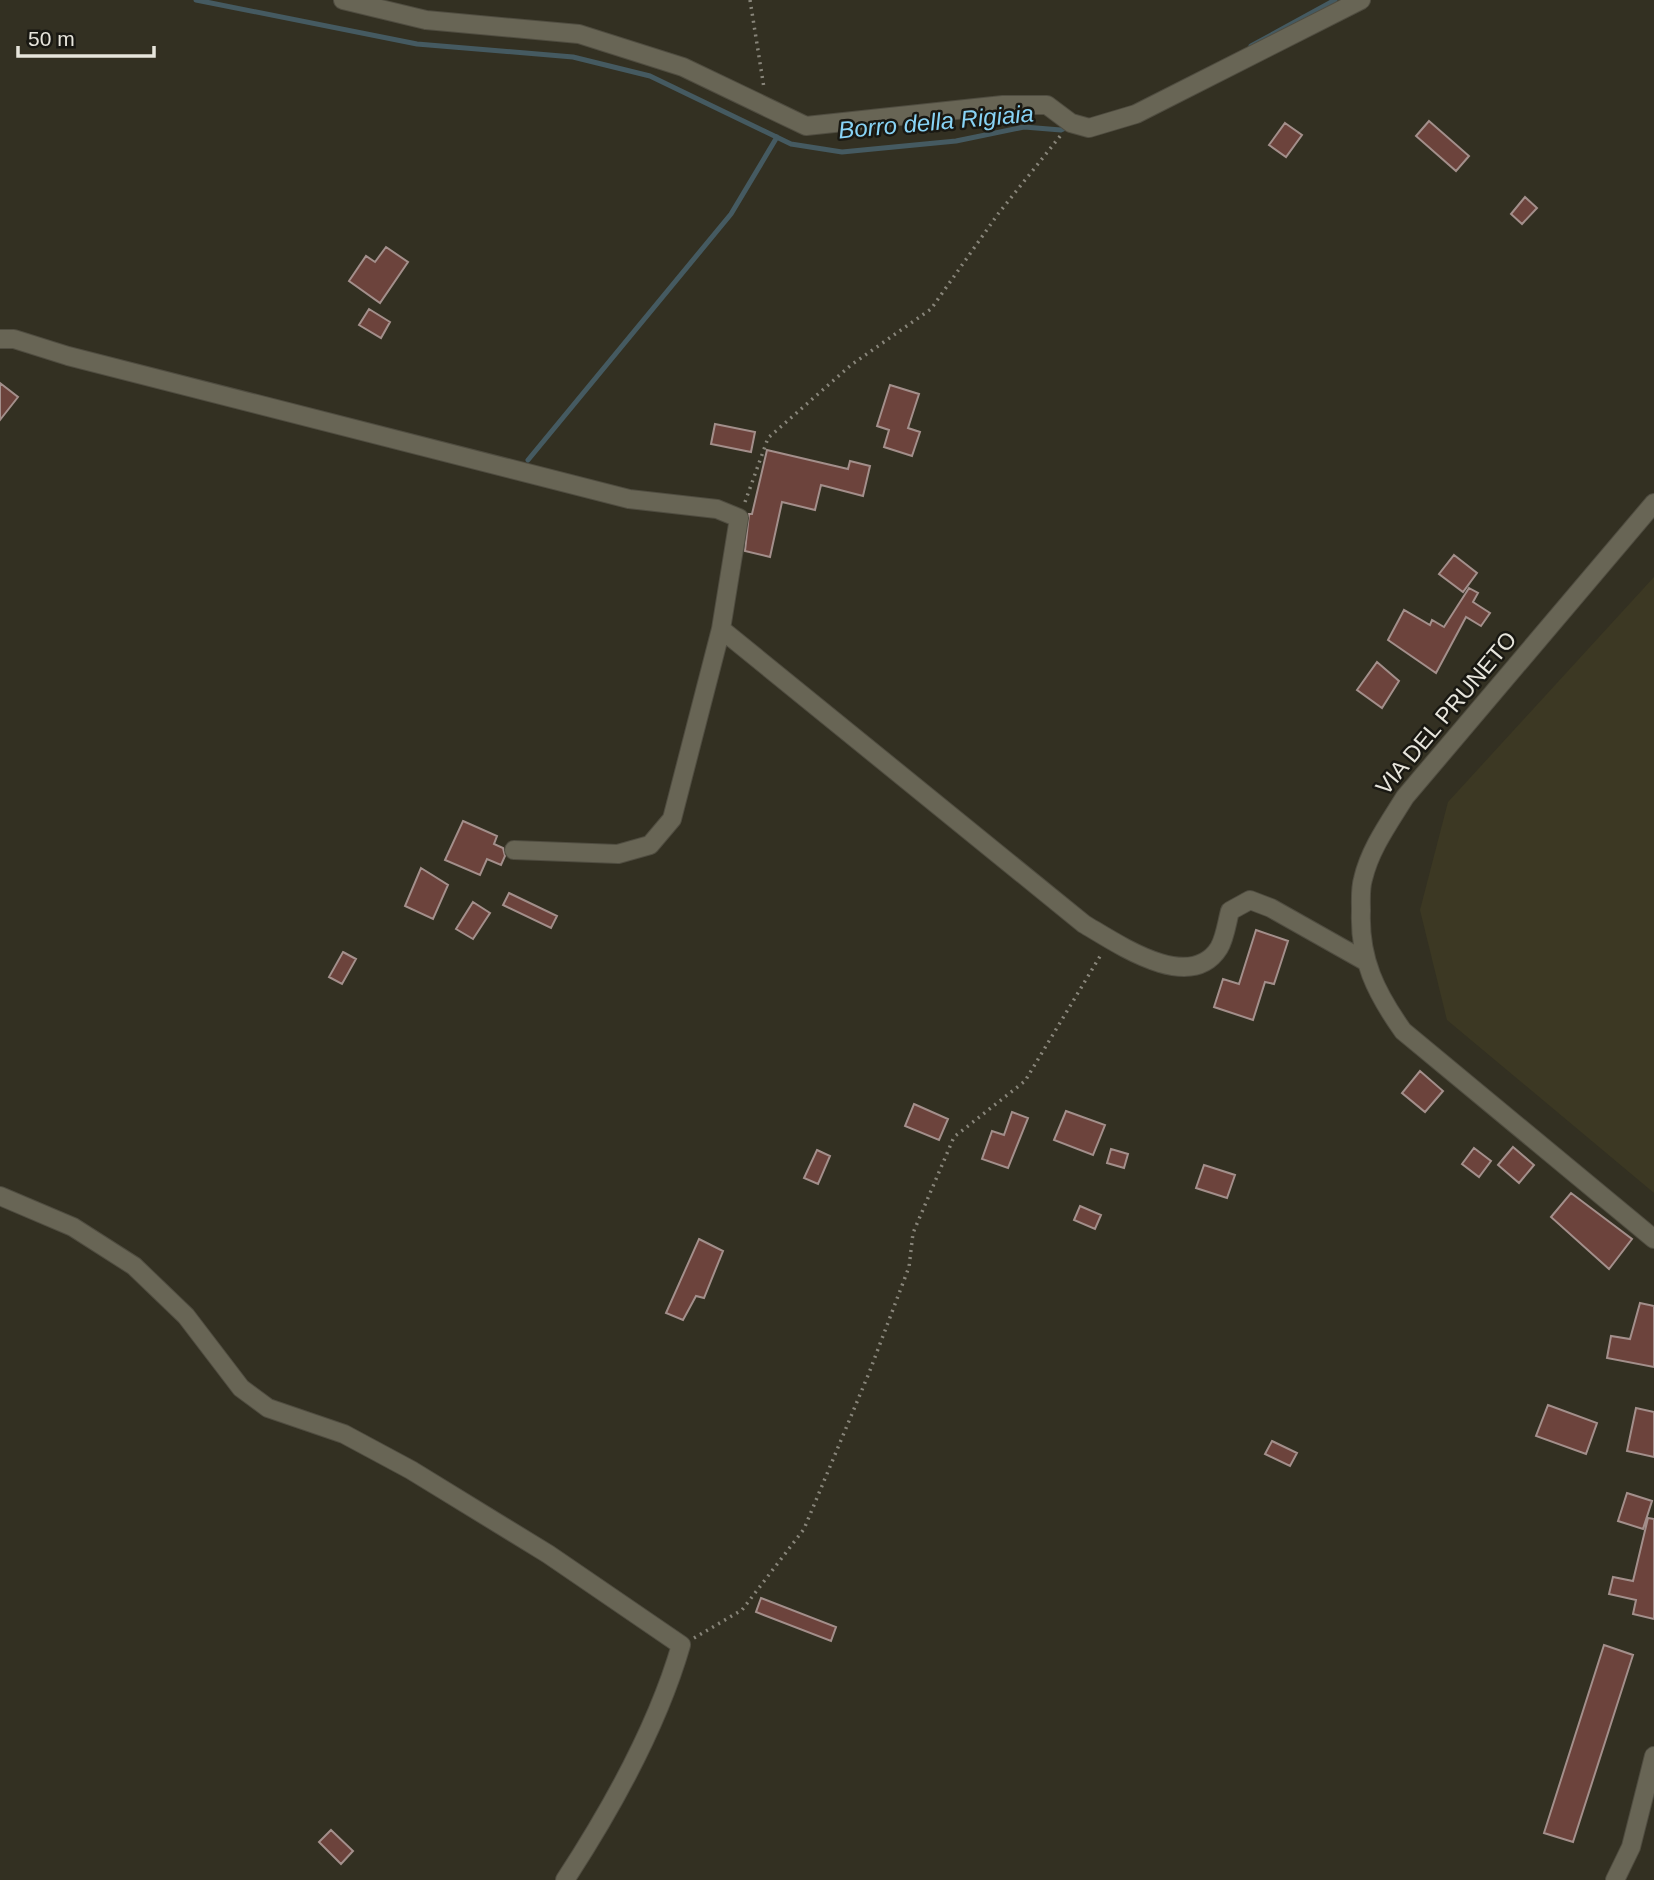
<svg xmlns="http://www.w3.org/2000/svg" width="1654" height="1880" viewBox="0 0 1654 1880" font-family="Arial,sans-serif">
<rect width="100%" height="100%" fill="#333022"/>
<path fill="#3c3823" d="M 1654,577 L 1654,1193 L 1447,1020 L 1420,910 L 1448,802 Z"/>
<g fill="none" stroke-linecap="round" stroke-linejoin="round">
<path stroke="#455a61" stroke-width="5" d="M 196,0 L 417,44 L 573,57 L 650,76 L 791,144 L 842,152 L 956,141 L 1024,127 L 1061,130 L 1070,126
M 1251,46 L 1335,0
M 528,460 L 731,214 L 777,137"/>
</g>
<path fill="#6c433c" stroke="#a38f8b" stroke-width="2" d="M 1429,121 L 1469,156 L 1456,171 L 1416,136 Z
M 1285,123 L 1302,135 L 1286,157 L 1269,145 Z
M 1525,197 L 1537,208 L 1522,224 L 1511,214 Z
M 386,247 L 408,262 L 380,303 L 349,281 L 366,256 L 375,262 Z
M 369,309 L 390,322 L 381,338 L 359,325 Z
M 0,383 L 18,397 L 0,420 Z
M 890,385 L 919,394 L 908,428 L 920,432 L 912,456 L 884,447 L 889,430 L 877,426 Z
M 715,424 L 755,432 L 751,452 L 711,444 Z
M 767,450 L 848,469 L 850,461 L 870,466 L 863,496 L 821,485 L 815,510 L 782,502 L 770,557 L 745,551 L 749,514 L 752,514 Z
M 1454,555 L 1477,573 L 1463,592 L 1439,574 Z
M 1469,588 L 1478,593 L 1473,602 L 1490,613 L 1481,626 L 1466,617 L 1436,673 L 1388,640 L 1404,610 L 1430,625 L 1432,620 L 1444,627 Z
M 1377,662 L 1399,681 L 1382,708 L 1357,690 Z
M 463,821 L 497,836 L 494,844 L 503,848 L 505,856 L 501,865 L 487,859 L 480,875 L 445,860 Z
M 421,868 L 448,885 L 433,919 L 405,906 Z
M 509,893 L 557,916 L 551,928 L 503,905 Z
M 473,902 L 490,913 L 473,939 L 456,929 Z
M 1256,930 L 1288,941 L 1274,984 L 1265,982 L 1253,1020 L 1214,1007 L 1223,979 L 1239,984 Z
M 343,952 L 356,959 L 342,984 L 329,977 Z
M 1420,1071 L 1443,1091 L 1425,1112 L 1402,1093 Z
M 914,1104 L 948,1119 L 939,1140 L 905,1126 Z
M 1066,1111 L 1105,1125 L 1093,1155 L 1054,1140 Z
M 1012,1112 L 1028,1118 L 1008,1168 L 982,1159 L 992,1131 L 1004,1135 Z
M 1513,1147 L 1534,1165 L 1519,1183 L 1498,1165 Z
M 1474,1148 L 1491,1161 L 1479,1177 L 1462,1164 Z
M 1111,1149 L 1128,1154 L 1124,1168 L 1107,1163 Z
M 817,1150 L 830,1156 L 818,1184 L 804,1178 Z
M 1204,1165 L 1235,1175 L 1227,1198 L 1196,1188 Z
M 1571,1193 L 1632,1239 L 1609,1269 L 1551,1217 Z
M 1080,1206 L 1101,1215 L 1095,1229 L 1074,1220 Z
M 699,1239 L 723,1251 L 704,1298 L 696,1296 L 683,1320 L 666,1313 Z
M 1640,1303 L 1654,1306 L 1654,1367 L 1607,1358 L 1611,1336 L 1630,1339 Z
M 1548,1405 L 1597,1423 L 1586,1454 L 1536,1436 Z
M 1636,1408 L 1654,1412 L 1654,1457 L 1627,1451 Z
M 1272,1441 L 1297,1453 L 1290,1466 L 1265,1454 Z
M 1627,1493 L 1652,1501 L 1643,1529 L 1618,1521 Z
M 1648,1518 L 1654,1519 L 1654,1619 L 1633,1614 L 1636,1600 L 1609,1594 L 1613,1577 L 1633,1581 Z
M 761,1598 L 836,1627 L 831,1641 L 756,1612 Z
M 1604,1645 L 1633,1655 L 1573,1842 L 1544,1833 Z
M 331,1830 L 353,1851 L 341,1864 L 319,1842 Z"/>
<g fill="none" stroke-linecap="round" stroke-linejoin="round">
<defs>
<path id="minor" d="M 343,0 L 426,20 L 579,34 L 683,67 L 806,126 L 1003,105 L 1047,105 L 1071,123 L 1089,128 L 1136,114 L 1361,0
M 0,339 L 14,339 L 68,356 L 629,499 L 717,509 L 739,518 L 721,629 L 1084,924 C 1118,944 1190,994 1219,948 C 1225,938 1227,922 1230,911 L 1250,900 L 1271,908 L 1365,961
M 1654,503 L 1405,797 C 1389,823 1370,849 1363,879 C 1360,889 1361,901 1361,911 C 1359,959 1376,993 1403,1031 L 1654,1239
M 514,850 L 618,854 L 650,845 L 672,819 L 721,629
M 0,1196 L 73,1227 L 134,1266 L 186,1316 L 241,1388 L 268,1408 L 344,1434 L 411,1470 L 548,1554 L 681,1645 C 657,1728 612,1808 565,1880
M 1615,1880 L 1631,1847 L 1654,1756"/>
</defs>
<use href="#minor" stroke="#504d41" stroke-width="20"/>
<path stroke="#88857a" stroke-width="3.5" stroke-dasharray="2 5" stroke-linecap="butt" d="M 750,0 L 764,88
M 745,502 L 768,438 L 851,365 L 931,309 L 998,214 L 1061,135
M 694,1638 L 742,1610 L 804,1529 L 869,1373 L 909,1267 L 913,1233 L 954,1137 L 1025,1081 L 1102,953"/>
<use href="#minor" stroke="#686555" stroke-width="18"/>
</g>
<g text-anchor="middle" stroke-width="5" stroke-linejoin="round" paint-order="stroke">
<g font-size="23" fill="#e7e5dc" stroke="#191812">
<text transform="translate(1446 713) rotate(-50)" y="8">VIA DEL PRUNETO</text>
</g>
<g font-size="24" font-style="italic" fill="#88d3f5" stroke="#191812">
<text transform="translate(936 122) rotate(-5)" y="8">Borro della Rigiaia</text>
</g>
</g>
<path d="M18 46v10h136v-10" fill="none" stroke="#e7e5dc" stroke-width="3.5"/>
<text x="28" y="46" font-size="21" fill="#e7e5dc" stroke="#191812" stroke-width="5" paint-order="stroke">50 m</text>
</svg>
